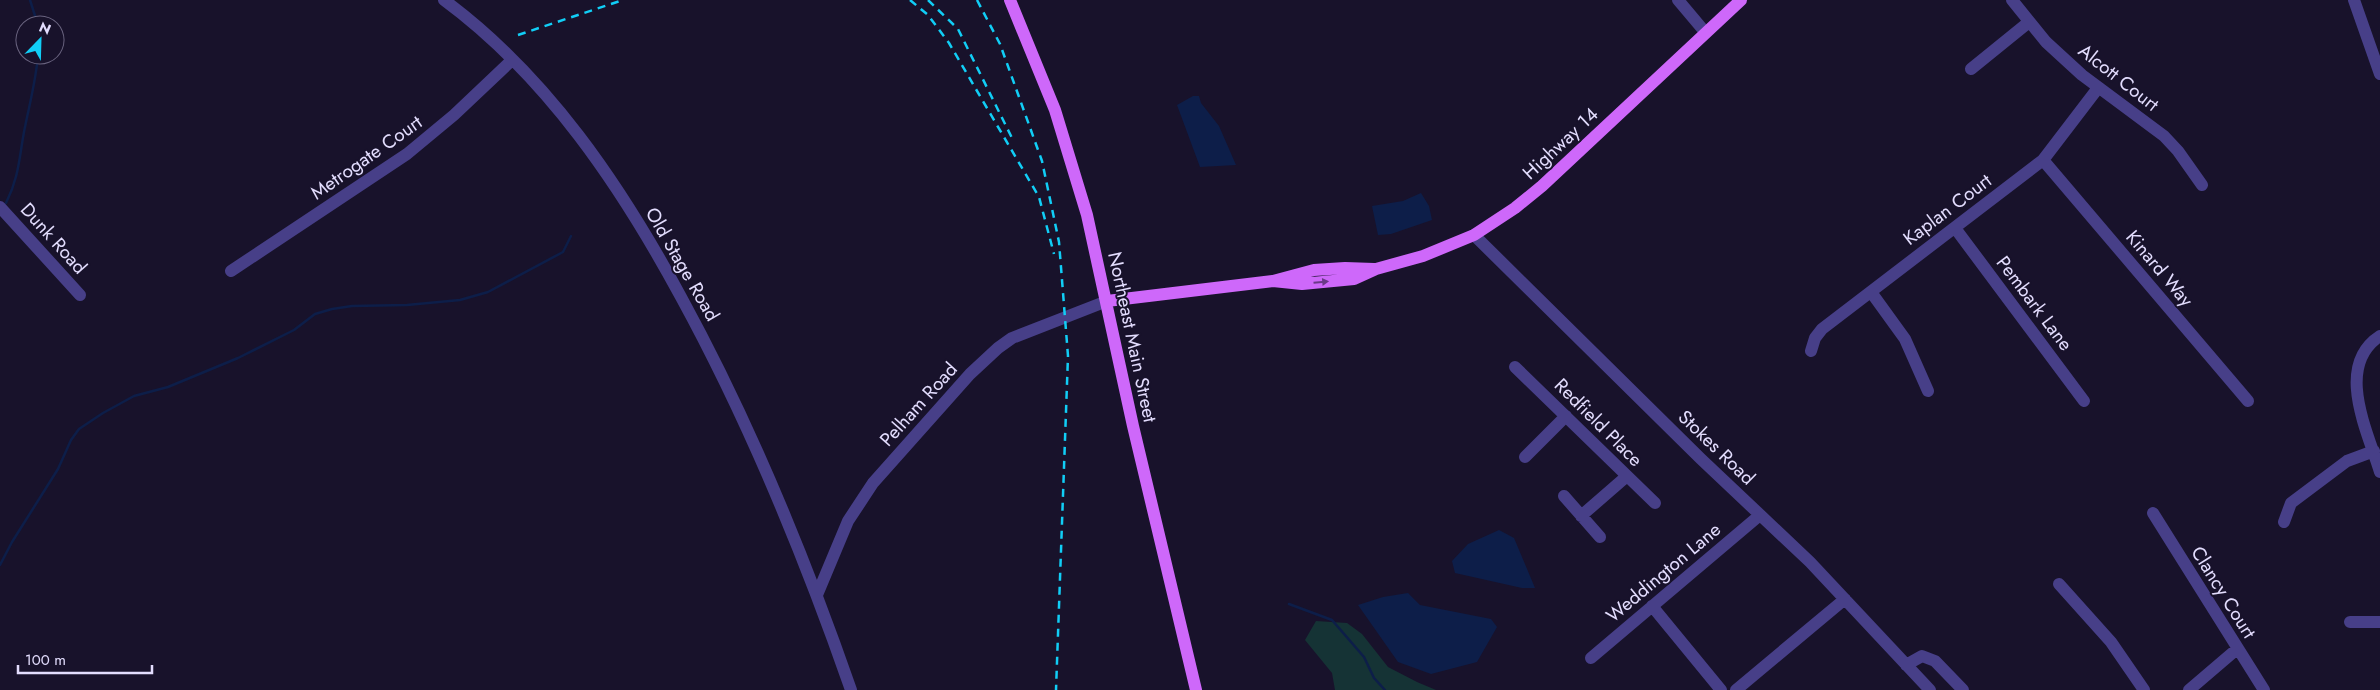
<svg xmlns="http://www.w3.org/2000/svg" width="2380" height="690" viewBox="0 0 2380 690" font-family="Jost,sans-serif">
<rect width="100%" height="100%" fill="#18122b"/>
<path fill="#153335" d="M 1316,621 L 1347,623 L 1362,634 L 1388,667 L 1417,682 L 1436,690 L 1335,690 L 1332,673 L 1305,640 Z"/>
<path fill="#0d1e49" d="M 1193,96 L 1199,96 L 1201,103 L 1219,126 L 1236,165 L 1200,167 L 1177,105 Z
M 1421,193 L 1429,206 L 1432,220 L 1391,234 L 1378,235 L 1372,206 L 1403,201 Z
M 1499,530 L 1514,538 L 1535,588 L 1522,588 L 1455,573 L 1452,561 L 1468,544 Z
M 1408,593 L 1420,605 L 1491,619 L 1497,627 L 1477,662 L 1431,674 L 1398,662 L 1358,605 L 1383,597 Z"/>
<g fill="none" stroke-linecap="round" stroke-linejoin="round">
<path stroke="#0d1e49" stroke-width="2.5" d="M 30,0 L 38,25
M 6,203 C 19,177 19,159 24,132 C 29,106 36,81 38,55
M 0,565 L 12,542 L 58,469 L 71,440 L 79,429 L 103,413 L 134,396 L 168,387 L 238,358 L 294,330 L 315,314 L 332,309 L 352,306 L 407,305 L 460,300 L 488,292 L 563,252 L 571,236
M 1289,604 L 1332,620 L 1364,657 L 1374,678 L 1385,690"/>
<path stroke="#473f88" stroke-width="12" d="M 444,0 C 547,76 621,186 681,297 C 750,423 804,555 851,690
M 1678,0 L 1705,32
M 2012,0 L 2046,42 L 2082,75 L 2164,136 L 2178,151 L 2202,185
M 2354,0 L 2380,74
M 1971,69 L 2029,22
M 2043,160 L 2248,401
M 0,207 L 80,295
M 1955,228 L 2084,401
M 1474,235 L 1701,459 L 1810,562 L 1930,690
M 231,271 L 407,154 L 454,115 L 512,60
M 1871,292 L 1905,339 L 1928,391
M 2380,336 C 2334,366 2368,432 2380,472
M 1811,351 L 1815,338 L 1822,329 L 2043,160 L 2098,88
M 1515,367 L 1655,503
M 1525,457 L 1566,416
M 1564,496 L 1600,537
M 2153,513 L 2264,690
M 1581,516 L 1627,476
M 2284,522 L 2291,503 L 2347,461 L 2374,451
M 2059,584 L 2111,642 L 2144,690
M 817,595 L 848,521 L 873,483 L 970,374 L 998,348 L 1012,338 L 1107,301
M 1652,606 L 1721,690
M 2350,622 L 2380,622
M 1591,658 L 1760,515
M 1906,665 L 1922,656 L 1935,661 L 1963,690
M 1736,690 L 1845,599
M 2189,690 L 2237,649"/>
<path stroke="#ce68fa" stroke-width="12" d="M 1010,0 L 1055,110 L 1087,215 L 1133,426 L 1196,690
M 1273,281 L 1302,284 L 1354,279 L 1376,269 L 1423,256 L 1474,235 L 1515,208 L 1542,186 L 1741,0
M 1107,301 L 1273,281 L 1314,270 L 1345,268 L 1374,269"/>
<path stroke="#11cef6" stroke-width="2.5" stroke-dasharray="8 6" stroke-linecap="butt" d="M 910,0 L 928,15 L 949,43 L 1039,197 L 1054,254
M 928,0 L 958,29 L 1012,138
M 977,0 L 1000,44 L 1042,161 L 1059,242 L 1068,356 L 1056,690
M 518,35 L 623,0"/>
</g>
<defs><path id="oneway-solid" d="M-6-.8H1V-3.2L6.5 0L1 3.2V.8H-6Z" transform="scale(1.25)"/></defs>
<use fill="#6a3988" href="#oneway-solid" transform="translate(1321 282) rotate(-5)"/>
<g text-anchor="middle" stroke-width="4" stroke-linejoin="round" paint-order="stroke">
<g font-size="19" fill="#e3ddfe" stroke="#18122b">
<text transform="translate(2119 77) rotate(38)" y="7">Alcott Court</text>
<text transform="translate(1560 143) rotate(-43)" y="7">Highway 14</text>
<text transform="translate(366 157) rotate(-35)" y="7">Metrogate Court</text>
<text transform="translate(1947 209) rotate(-37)" y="7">Kaplan Court</text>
<text transform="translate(54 238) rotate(48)" y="7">Dunk Road</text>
<text transform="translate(683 264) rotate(60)" y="7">Old Stage Road</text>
<text transform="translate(2160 268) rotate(50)" y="7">Kinard Way</text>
<text transform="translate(2035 303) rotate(53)" y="7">Pembark Lane</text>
<text transform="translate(1133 337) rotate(78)" y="7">Northeast Main Street</text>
<text transform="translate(918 404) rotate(-48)" y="7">Pelham Road</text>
<text transform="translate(1599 422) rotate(45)" y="7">Redfield Place</text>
<text transform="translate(1717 447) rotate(44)" y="7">Stokes Road</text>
<text transform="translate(1663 572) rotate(-40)" y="7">Weddington Lane</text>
<text transform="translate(2224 592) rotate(58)" y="7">Clancy Court</text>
</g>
</g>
<g transform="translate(40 40) rotate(23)"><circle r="24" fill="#18122b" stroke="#69637f"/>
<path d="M0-4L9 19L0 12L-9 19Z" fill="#11cef6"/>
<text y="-8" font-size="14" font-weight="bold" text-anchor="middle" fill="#e3ddfe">N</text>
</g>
<path d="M18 665v8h134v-8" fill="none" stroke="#e3ddfe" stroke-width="2.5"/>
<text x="25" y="665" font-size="15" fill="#e3ddfe" stroke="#18122b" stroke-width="4" paint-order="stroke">100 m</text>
</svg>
